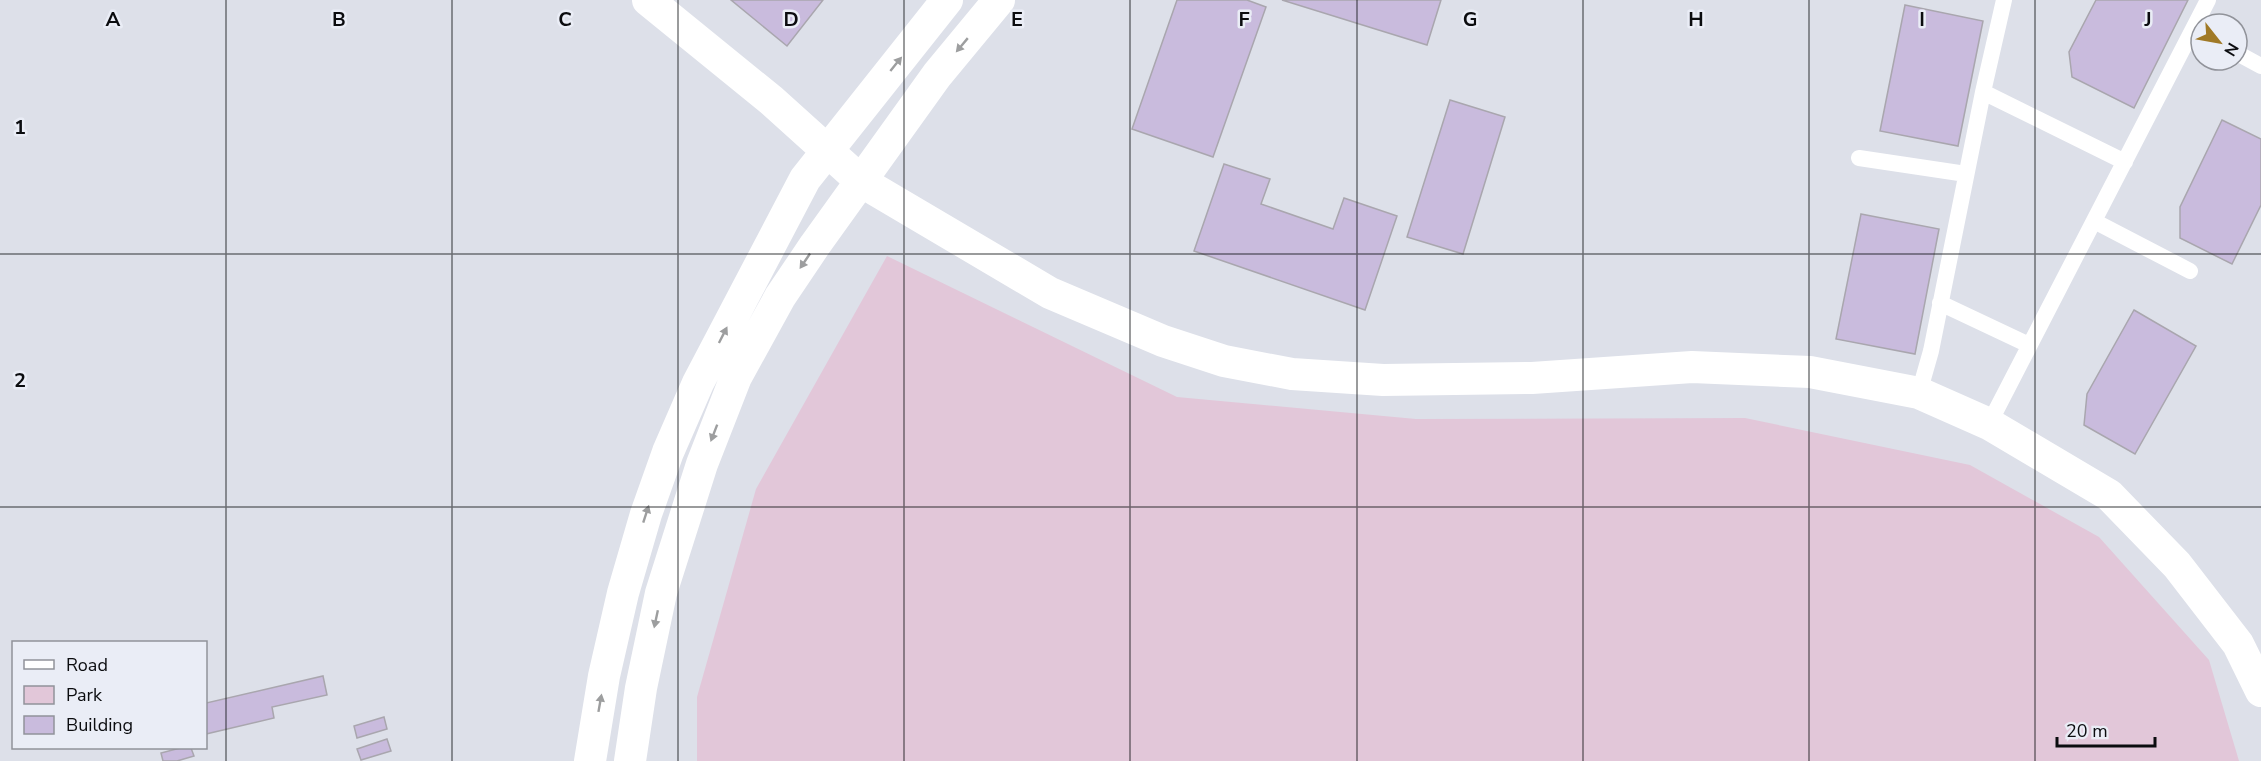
<svg xmlns="http://www.w3.org/2000/svg" width="2261" height="761" viewBox="0 0 2261 761" font-family="'Nunito Sans',sans-serif">
<rect width="100%" height="100%" fill="#dde0e9"/>
<path fill="#e2c7d9" d="M 887,256 L 1177,397 L 1416,419 L 1745,418 L 1970,465 L 2099,537 L 2209,660 L 2239,761 L 697,761 L 697,697 L 756,489 Z"/>
<path fill="#c9bbdd" stroke="#a9a6ae" stroke-width="1.5" d="M 731,0 L 823,0 L 787,46 Z
M 1177,0 L 1247,0 L 1266,7 L 1213,157 L 1132,129 Z
M 1282,0 L 1441,0 L 1427,45 Z
M 2096,0 L 2188,0 L 2134,108 L 2072,77 L 2069,52 Z
M 1905,5 L 1983,21 L 1958,146 L 1880,131 Z
M 1450,100 L 1505,117 L 1463,254 L 1407,237 Z
M 2222,120 L 2261,139 L 2261,205 L 2232,264 L 2180,238 L 2180,207 Z
M 1224,164 L 1270,179 L 1261,204 L 1333,229 L 1344,198 L 1397,216 L 1365,310 L 1194,251 Z
M 1861,214 L 1939,229 L 1915,354 L 1836,339 Z
M 2134,310 L 2196,346 L 2135,454 L 2084,425 L 2087,394 Z
M 323,676 L 327,695 L 272,707 L 274,718 L 206,734 L 206,703 Z
M 384,717 L 387,729 L 357,738 L 354,726 Z
M 387,739 L 391,751 L 361,760 L 357,749 Z
M 180,748 L 191,748 L 194,756 L 177,761 L 163,761 L 161,753 Z"/>
<g fill="none" stroke-linecap="round" stroke-linejoin="round">
<path stroke="#fff" stroke-width="16" d="M 2237,53 L 2261,66
M 1983,92 L 2125,162
M 1859,158 L 1966,174
M 2094,221 L 2190,271
M 1940,303 L 2029,345
M 1919,393 L 1931,351 L 1983,92 L 2004,0
M 1989,424 L 2208,0"/>
<path stroke="#fff" stroke-width="32" d="M 648,0 L 771,100 L 862,182 L 1050,293 L 1163,341 L 1224,361 L 1292,374 L 1383,380 L 1532,378 L 1692,367 L 1810,372 L 1919,393 L 1989,424 L 2109,495 L 2177,565 L 2238,644 L 2261,691
M 590,761 L 604,676 L 623,593 L 646,514 L 668,452 L 698,383 L 805,179 L 947,0
M 630,761 L 641,688 L 661,593 L 702,464 L 736,377 L 780,297 L 815,245 L 937,75 L 999,0"/>
</g>
<defs><path id="oneway-solid" d="M-6-.8H1V-3.2L6.5 0L1 3.2V.8H-6Z" transform="scale(1.5)"/></defs>
<g fill="#9d9e9f">
<use href="#oneway-solid" transform="translate(962 45) rotate(130)"/>
<use href="#oneway-solid" transform="translate(896 64) rotate(-51)"/>
<use href="#oneway-solid" transform="translate(805 261) rotate(124)"/>
<use href="#oneway-solid" transform="translate(723 335) rotate(-63)"/>
<use href="#oneway-solid" transform="translate(714 433) rotate(111)"/>
<use href="#oneway-solid" transform="translate(646 514) rotate(-72)"/>
<use href="#oneway-solid" transform="translate(656 619) rotate(102)"/>
<use href="#oneway-solid" transform="translate(600 703) rotate(-80)"/>
</g>
<path fill="none" stroke="#0b0c0f" stroke-width="1.5" stroke-opacity="0.55" d="M 226,0 L 226,761M 452,0 L 452,761M 678,0 L 678,761M 904,0 L 904,761M 1130,0 L 1130,761M 1357,0 L 1357,761M 1583,0 L 1583,761M 1809,0 L 1809,761M 2035,0 L 2035,761M 0,254 L 2261,254M 0,507 L 2261,507"/>
<g font-size="20" text-anchor="middle" font-weight="bold" fill="#0b0c0f" stroke="#eaedf6" stroke-width="5" stroke-linejoin="round" paint-order="stroke">
<text x="113" y="26">A</text>
<text x="339" y="26">B</text>
<text x="565" y="26">C</text>
<text x="791" y="26">D</text>
<text x="1017" y="26">E</text>
<text x="1244" y="26">F</text>
<text x="1470" y="26">G</text>
<text x="1696" y="26">H</text>
<text x="1922" y="26">I</text>
<text x="2148" y="26">J</text>
<text x="20" y="134">1</text>
<text x="20" y="387">2</text>
</g>
<rect x="12" y="641" width="195" height="108" fill="#eaedf6" stroke="#91939a" stroke-width="1.5"/>
<rect x="24" y="660" width="30" height="9" fill="#ffffff" stroke="#91939a" stroke-width="1.5"/>
<text x="66" y="671" font-size="18" fill="#0b0c0f">Road</text>
<rect x="24" y="686" width="30" height="18" fill="#e2c7d9" stroke="#91939a" stroke-width="1.5"/>
<text x="66" y="701" font-size="18" fill="#0b0c0f">Park</text>
<rect x="24" y="716" width="30" height="18" fill="#c9bbdd" stroke="#91939a" stroke-width="1.5"/>
<text x="66" y="731" font-size="18" fill="#0b0c0f">Building</text>
<g transform="translate(2219 42) rotate(121)"><circle r="28" fill="#eaedf6" stroke="#91939a" stroke-width="1.5"/>
<path d="M0-4.5L10 22L0 15L-10 22Z" fill="#a07926"/>
<text y="-9" font-size="16" font-weight="bold" text-anchor="middle" fill="#0b0c0f">N</text>
</g>
<path d="M2057 737v9h98v-9" fill="none" stroke="#0b0c0f" stroke-width="3"/>
<text x="2066" y="737" font-size="18" fill="#0b0c0f" stroke="#eaedf6" stroke-width="4.5" paint-order="stroke">20 m</text>
</svg>
